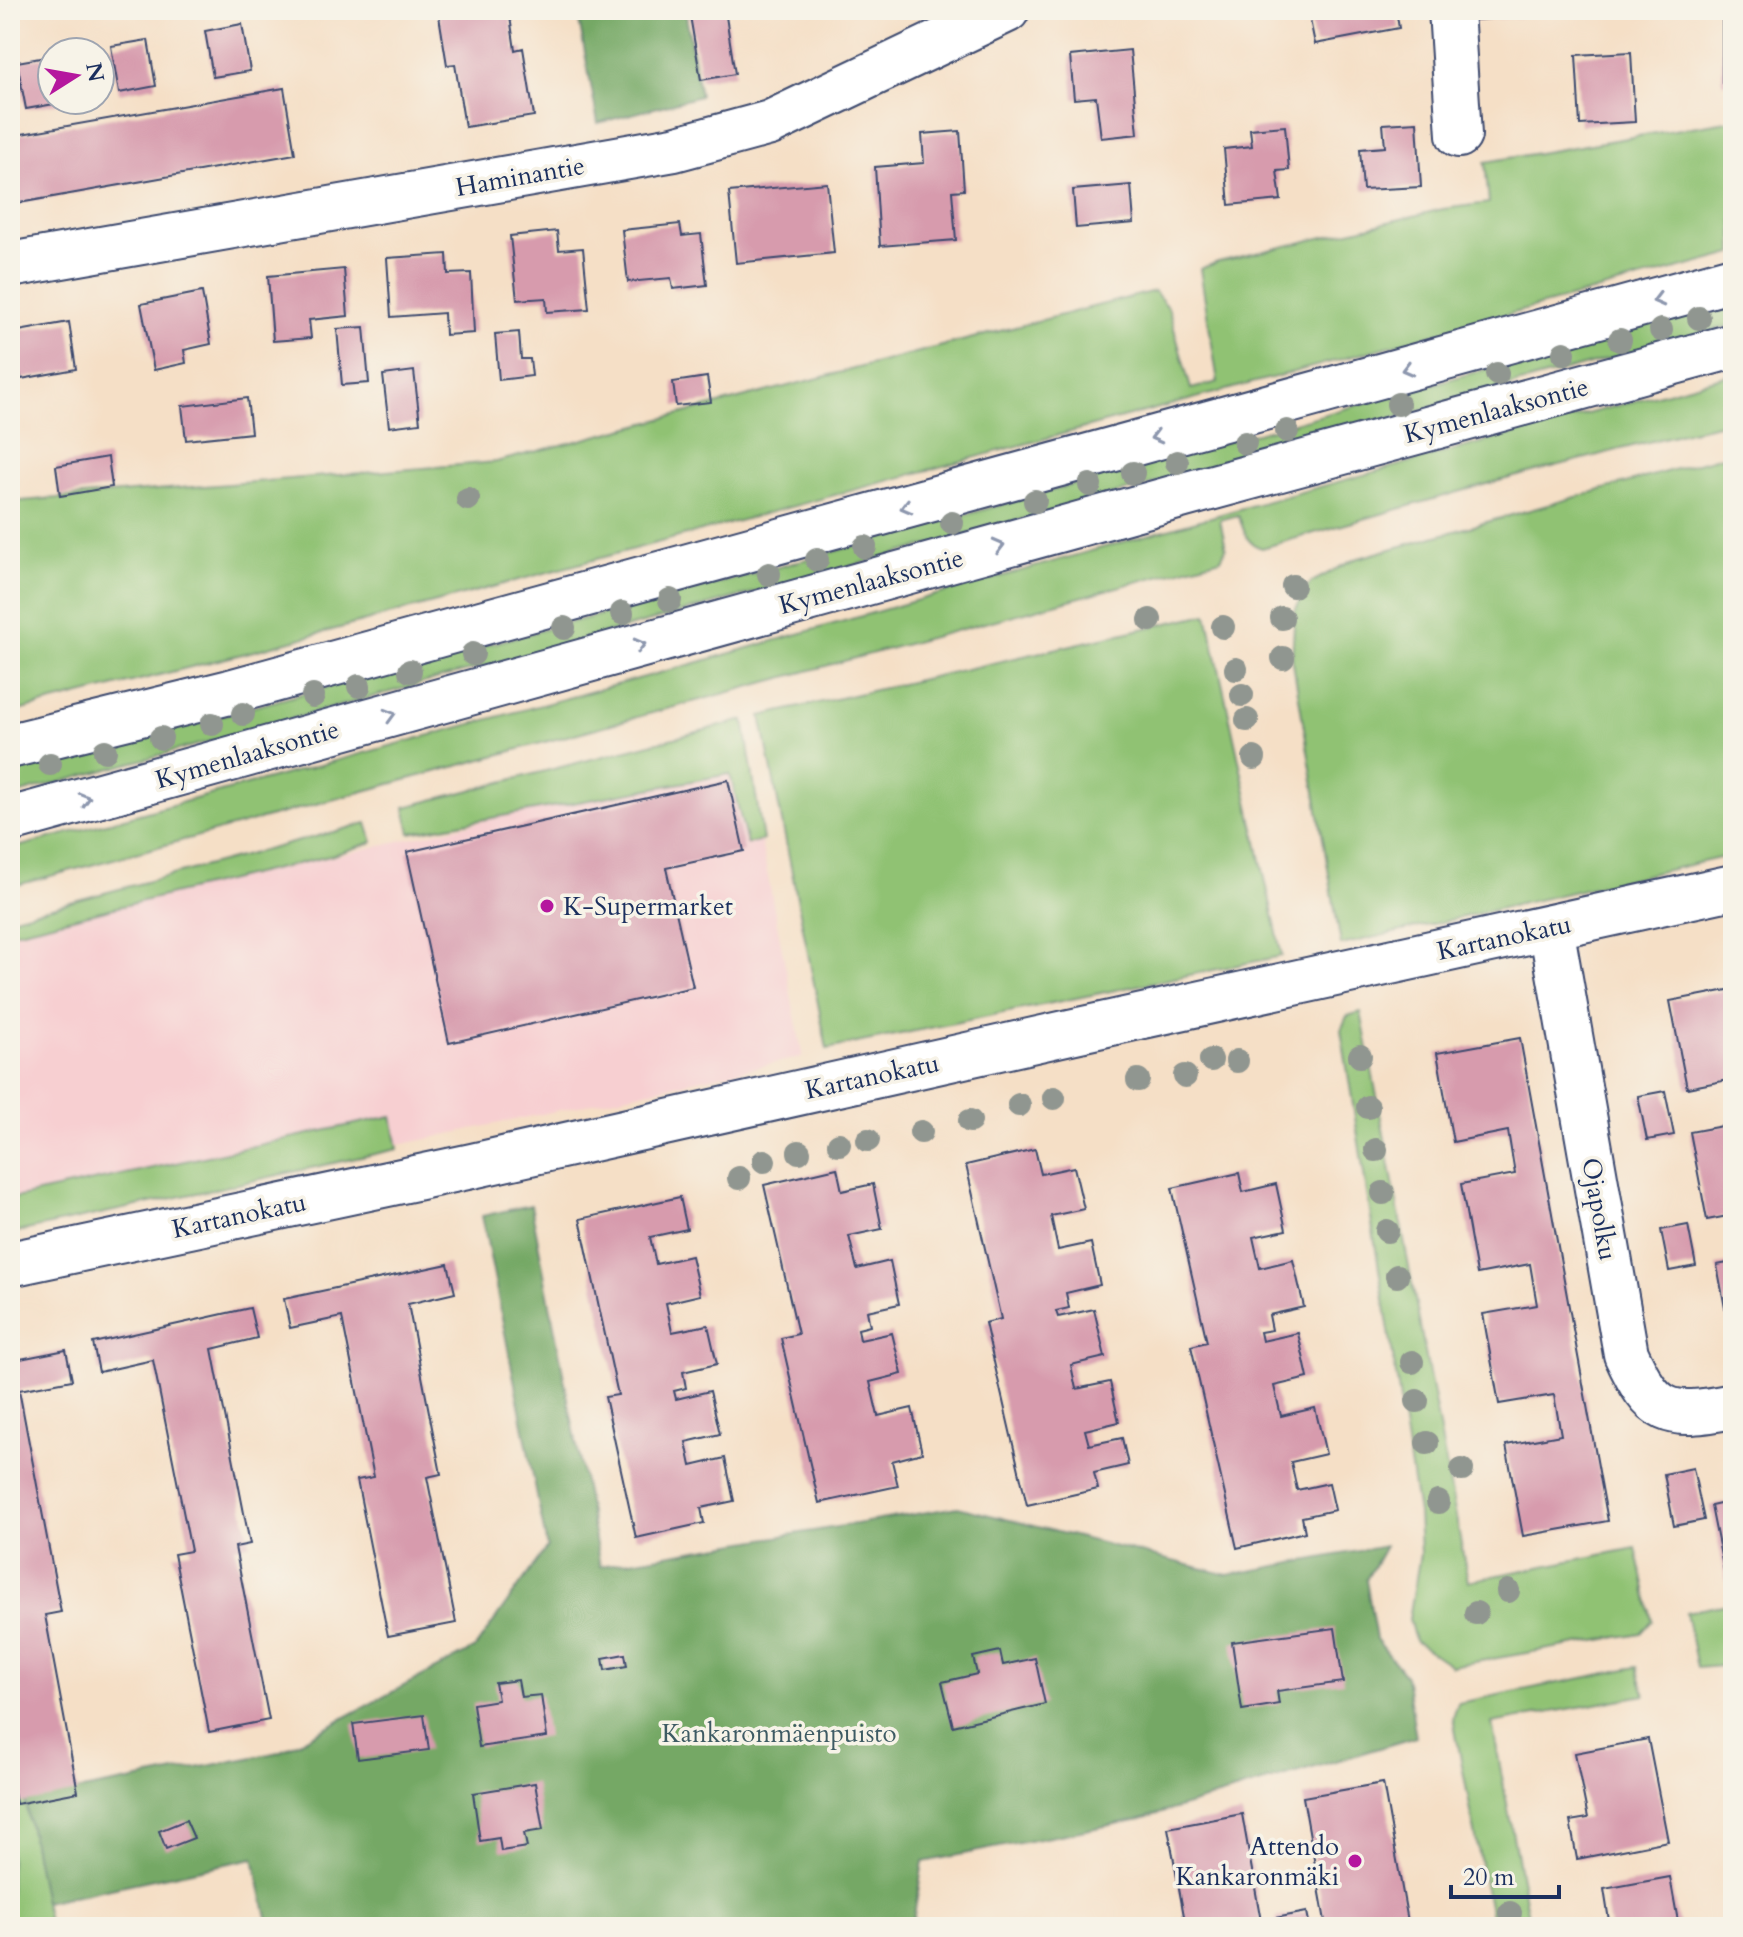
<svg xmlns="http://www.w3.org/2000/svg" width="1743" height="1937" viewBox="0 0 1743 1937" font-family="Cardo,serif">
<rect width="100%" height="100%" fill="#f7f3e8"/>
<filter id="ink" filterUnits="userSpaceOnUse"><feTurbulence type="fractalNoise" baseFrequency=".0125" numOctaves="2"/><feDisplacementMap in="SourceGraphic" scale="16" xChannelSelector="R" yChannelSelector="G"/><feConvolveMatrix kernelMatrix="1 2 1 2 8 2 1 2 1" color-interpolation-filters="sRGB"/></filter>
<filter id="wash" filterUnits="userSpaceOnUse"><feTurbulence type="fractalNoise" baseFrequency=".006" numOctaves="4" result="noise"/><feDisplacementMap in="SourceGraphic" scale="32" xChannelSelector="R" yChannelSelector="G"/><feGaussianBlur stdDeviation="1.8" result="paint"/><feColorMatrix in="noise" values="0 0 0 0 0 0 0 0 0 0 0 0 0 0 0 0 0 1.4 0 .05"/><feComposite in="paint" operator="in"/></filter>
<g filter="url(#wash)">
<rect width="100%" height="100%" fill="#f5dfc6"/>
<path fill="#f7cfd1" d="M 745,759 L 803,1057 L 10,1230 L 10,933 Z"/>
<path fill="#90c273" stroke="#567868" stroke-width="2" d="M 1733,120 L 1733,254 L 254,651 L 10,713 L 10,502 L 496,462 L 1154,291 L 1168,307 L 1191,389 L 1218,382 L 1200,269 L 1218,262 L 1443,209 L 1489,203 L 1485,162 Z
M 1733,300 L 1733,325 L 10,796 L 10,766 L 91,750 L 768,570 Z
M 1733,374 L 1733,420 L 1483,485 L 1262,548 C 1244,543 1245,530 1238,515 L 1220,520 L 1226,548 L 1221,559 L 10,887 L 10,849 L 678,668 L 1239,509 Z
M 1733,453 L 1733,855 L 1341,945 L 1292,657 L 1295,611 L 1310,583 L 1355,559 Z
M 1207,614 L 1282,956 L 827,1049 L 761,716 Z
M 744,720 L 763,840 L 747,844 L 730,774 L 410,833 L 405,807 Z
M 367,823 L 373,842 L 330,856 L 10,933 L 10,918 Z
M 1361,1012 L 1468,1581 L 1636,1548 L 1652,1621 L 1641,1633 L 1452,1666 L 1415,1641 L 1409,1619 L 1420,1554 L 1418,1513 L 1341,1030 L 1347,1016 Z
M 392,1116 L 398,1149 L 13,1233 L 10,1199 Z
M 1733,1603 L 1733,1665 L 1697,1668 L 1686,1612 Z
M 1637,1667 L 1645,1695 L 1492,1723 L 1530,1927 L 1493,1927 L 1453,1718 L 1458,1703 Z
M 25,1801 L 49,1927 L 10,1927 L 10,1803 Z"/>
<path fill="#74a865" stroke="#486c62" stroke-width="2" d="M 577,10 L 685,10 L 700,96 L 598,123 Z
M 531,1205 L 600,1566 L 958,1507 L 1228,1575 L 1385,1546 L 1366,1580 L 1376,1639 L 1406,1676 L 1416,1737 L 1141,1819 L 923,1862 L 912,1927 L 269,1927 L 254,1858 L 44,1902 L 25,1801 L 280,1752 L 475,1648 L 547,1547 L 482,1216 Z"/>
<g id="blocks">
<path fill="#d79bad" d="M 438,10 L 509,10 L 515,50 L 523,48 L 534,116 L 465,127 L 455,64 L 447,65 Z
M 689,10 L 725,10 L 735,74 L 701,80 Z
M 1308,10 L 1396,10 L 1399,28 L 1315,44 Z
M 1475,10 L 1523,10 L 1523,17 L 1476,20 Z
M 1722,20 L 1733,20 L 1733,83 L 1722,83 Z
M 242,24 L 250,71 L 213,77 L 205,31 Z
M 148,40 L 156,86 L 119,93 L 111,46 Z
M 1130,50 L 1138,134 L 1101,138 L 1096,97 L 1074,99 L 1070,56 Z
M 1631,52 L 1635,122 L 1580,125 L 1576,55 Z
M 52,56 L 52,100 L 65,102 L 26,109 L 17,62 Z
M 284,88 L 295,154 L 19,203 L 10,136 Z
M 1417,122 L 1421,187 L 1363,190 L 1360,149 L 1385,147 L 1383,124 Z
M 1285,126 L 1289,170 L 1277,171 L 1281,200 L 1229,205 L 1224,149 L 1252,146 L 1250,129 Z
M 960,131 L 964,190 L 952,191 L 956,240 L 880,246 L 875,167 L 924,163 L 922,134 Z
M 827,183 L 834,253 L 736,263 L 729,192 Z
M 1131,185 L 1134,223 L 1076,228 L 1073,190 Z
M 680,224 L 682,236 L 701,234 L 707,285 L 673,289 L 671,278 L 628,282 L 622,230 Z
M 557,231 L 559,250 L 583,248 L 589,309 L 547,312 L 546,298 L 517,300 L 510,236 Z
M 447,254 L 448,274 L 471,273 L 474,333 L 445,335 L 444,313 L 391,317 L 387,258 Z
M 344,269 L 348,316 L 309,320 L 311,338 L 273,341 L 268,276 Z
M 202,292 L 211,344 L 184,350 L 186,363 L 154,370 L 141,304 Z
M 69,322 L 76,369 L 21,379 L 13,332 Z
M 364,327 L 369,383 L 342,385 L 337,329 Z
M 519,332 L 521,359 L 530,359 L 532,376 L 499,380 L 495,334 Z
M 414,371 L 420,423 L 389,427 L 383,375 Z
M 707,377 L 711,402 L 676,406 L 673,382 Z
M 247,398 L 251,433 L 186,440 L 182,406 Z
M 108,457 L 112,487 L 60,496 L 56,466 Z
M 728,780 L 744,851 L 666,868 L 693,987 L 449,1043 L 407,852 Z
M 1733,989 L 1733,1079 L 1687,1088 L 1670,1001 Z
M 1520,1038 L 1608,1521 L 1523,1536 L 1506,1445 L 1561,1435 L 1554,1395 L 1499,1404 L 1483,1314 L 1537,1305 L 1530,1264 L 1477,1274 L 1461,1184 L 1515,1174 L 1508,1131 L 1453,1142 L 1437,1053 Z
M 1665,1091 L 1674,1135 L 1647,1140 L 1638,1096 Z
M 1733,1124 L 1733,1215 L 1707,1220 L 1690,1132 Z
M 1035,1149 L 1041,1174 L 1074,1167 L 1084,1209 L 1051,1216 L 1058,1250 L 1091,1243 L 1100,1285 L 1066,1293 L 1069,1308 L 1056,1311 L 1058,1317 L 1094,1309 L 1105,1357 L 1071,1365 L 1076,1389 L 1110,1382 L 1119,1422 L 1085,1430 L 1089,1445 L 1122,1438 L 1128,1465 L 1094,1473 L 1098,1489 L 1027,1505 L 985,1323 L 1001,1319 L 966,1165 Z
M 837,1168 L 842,1191 L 873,1184 L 882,1229 L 849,1236 L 857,1269 L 890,1261 L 899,1304 L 867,1311 L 870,1326 L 858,1329 L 860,1340 L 892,1333 L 902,1374 L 870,1382 L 878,1416 L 912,1408 L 922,1453 L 892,1461 L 898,1486 L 819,1503 L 781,1338 L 798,1334 L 764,1185 Z
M 1239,1173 L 1243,1192 L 1276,1184 L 1286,1230 L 1253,1237 L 1260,1268 L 1293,1260 L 1304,1307 L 1269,1315 L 1272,1330 L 1260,1332 L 1262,1341 L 1298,1333 L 1308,1378 L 1274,1386 L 1281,1416 L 1315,1408 L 1326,1454 L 1291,1462 L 1297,1490 L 1329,1483 L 1335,1510 L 1302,1517 L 1305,1532 L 1237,1548 L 1191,1346 L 1207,1342 L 1172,1188 Z
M 680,1197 L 687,1229 L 650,1237 L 656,1264 L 691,1256 L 700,1295 L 666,1303 L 672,1332 L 708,1325 L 717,1364 L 683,1372 L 686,1388 L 674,1391 L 676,1399 L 710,1391 L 720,1434 L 686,1442 L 691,1466 L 725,1458 L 734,1501 L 701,1508 L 704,1523 L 636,1538 L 605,1397 L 618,1395 L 580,1219 Z
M 1688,1225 L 1696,1266 L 1669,1271 L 1661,1230 Z
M 1733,1262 L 1733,1340 L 1731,1340 L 1717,1265 Z
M 448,1264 L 455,1293 L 408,1304 L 441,1474 L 427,1477 L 456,1623 L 388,1636 L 357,1480 L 374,1477 L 342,1317 L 290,1328 L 284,1299 Z
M 250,1308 L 257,1338 L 212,1349 L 250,1544 L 235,1547 L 269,1720 L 209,1732 L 174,1554 L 191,1551 L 153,1360 L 99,1372 L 93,1343 Z
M 66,1350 L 72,1380 L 19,1390 L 61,1612 L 45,1615 L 78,1792 L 16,1804 L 10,1770 L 10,1361 Z
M 1693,1468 L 1704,1520 L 1674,1526 L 1664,1474 Z
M 1733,1501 L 1733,1584 L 1727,1586 L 1711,1506 Z
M 1335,1628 L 1343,1682 L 1277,1691 L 1279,1704 L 1242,1710 L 1232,1642 Z
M 1000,1651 L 1003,1665 L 1035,1658 L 1045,1704 L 953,1726 L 942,1682 L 977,1674 L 973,1657 Z
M 625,1654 L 627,1666 L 605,1670 L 603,1658 Z
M 518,1680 L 521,1697 L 541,1695 L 547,1737 L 479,1747 L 473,1704 L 498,1700 L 495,1683 Z
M 424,1715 L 429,1750 L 358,1759 L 353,1724 Z
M 1648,1739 L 1668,1841 L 1577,1859 L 1570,1821 L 1588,1818 L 1575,1753 Z
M 535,1783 L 543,1830 L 524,1833 L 527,1847 L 501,1851 L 499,1838 L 480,1841 L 473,1793 Z
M 1383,1783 L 1409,1927 L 1326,1927 L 1303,1797 Z
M 1242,1814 L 1262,1927 L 1186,1927 L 1168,1828 Z
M 186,1820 L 194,1838 L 166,1849 L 159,1831 Z
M 1670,1877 L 1679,1927 L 1610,1927 L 1604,1889 Z
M 1307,1912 L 1310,1927 L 1277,1927 L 1275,1918 Z"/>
</g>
</g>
<g filter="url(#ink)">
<use href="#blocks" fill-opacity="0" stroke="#3c496e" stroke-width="2"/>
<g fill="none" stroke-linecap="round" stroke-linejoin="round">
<defs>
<path id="minor" d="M 1451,10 L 1459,135
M 10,265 L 674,149 L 770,123 L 1007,10
M 1551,927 L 1626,1354 C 1654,1415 1667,1419 1733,1406
M 10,1264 L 472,1166 L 1070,1032 L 1733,887"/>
<path id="major" d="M 10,746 L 230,692 L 1733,279
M 10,820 L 1184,495 L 1733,346"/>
</defs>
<use href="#minor" stroke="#3c496e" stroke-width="48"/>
<use href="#major" stroke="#3c496e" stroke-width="48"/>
<use href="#minor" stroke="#fff" stroke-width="44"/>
<use href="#major" stroke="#fff" stroke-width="44"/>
</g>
<g fill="#909690">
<circle cx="1699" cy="318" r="12"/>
<circle cx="1661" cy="330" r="12"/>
<circle cx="1620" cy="340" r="12"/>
<circle cx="1564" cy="353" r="12"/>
<circle cx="1497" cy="374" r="12"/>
<circle cx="1398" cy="404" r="12"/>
<circle cx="1287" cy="431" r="12"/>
<circle cx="1245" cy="443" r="12"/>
<circle cx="1177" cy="462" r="12"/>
<circle cx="1133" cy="473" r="12"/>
<circle cx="1090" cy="485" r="12"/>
<circle cx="468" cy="499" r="12"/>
<circle cx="1035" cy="501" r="12"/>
<circle cx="952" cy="523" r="12"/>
<circle cx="865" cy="547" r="12"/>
<circle cx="817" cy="560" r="12"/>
<circle cx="769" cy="574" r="12"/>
<circle cx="1293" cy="586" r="12"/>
<circle cx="670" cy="600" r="12"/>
<circle cx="622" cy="613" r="12"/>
<circle cx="1282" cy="618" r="12"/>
<circle cx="1150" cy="620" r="12"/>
<circle cx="1223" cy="627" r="12"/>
<circle cx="564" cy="628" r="12"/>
<circle cx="473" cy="654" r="12"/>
<circle cx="1283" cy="658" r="12"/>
<circle cx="1236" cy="669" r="12"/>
<circle cx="410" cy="671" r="12"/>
<circle cx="359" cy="686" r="12"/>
<circle cx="1242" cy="695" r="12"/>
<circle cx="313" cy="696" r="12"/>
<circle cx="243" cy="714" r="12"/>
<circle cx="1247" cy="720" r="12"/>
<circle cx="212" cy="724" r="12"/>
<circle cx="161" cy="738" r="12"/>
<circle cx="105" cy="751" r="12"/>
<circle cx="1254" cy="758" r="12"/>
<circle cx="50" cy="764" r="12"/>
<circle cx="1360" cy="1056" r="12"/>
<circle cx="1211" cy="1060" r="12"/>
<circle cx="1237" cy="1061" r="12"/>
<circle cx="1185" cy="1076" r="12"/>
<circle cx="1138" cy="1080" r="12"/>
<circle cx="1054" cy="1098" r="12"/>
<circle cx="1019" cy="1105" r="12"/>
<circle cx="1368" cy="1107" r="12"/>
<circle cx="970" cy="1121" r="12"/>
<circle cx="921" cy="1132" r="12"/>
<circle cx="868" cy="1140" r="12"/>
<circle cx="839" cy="1144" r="12"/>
<circle cx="1376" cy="1150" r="12"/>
<circle cx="799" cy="1152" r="12"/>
<circle cx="764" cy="1161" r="12"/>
<circle cx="739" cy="1178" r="12"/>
<circle cx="1383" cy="1193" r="12"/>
<circle cx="1387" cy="1231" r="12"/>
<circle cx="1397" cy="1276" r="12"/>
<circle cx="1412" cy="1362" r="12"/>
<circle cx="1417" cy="1401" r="12"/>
<circle cx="1427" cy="1443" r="12"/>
<circle cx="1462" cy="1470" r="12"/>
<circle cx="1438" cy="1502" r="12"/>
<circle cx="1508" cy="1591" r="12"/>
<circle cx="1476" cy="1613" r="12"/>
<circle cx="1510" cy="1913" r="12"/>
</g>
<defs><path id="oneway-chevron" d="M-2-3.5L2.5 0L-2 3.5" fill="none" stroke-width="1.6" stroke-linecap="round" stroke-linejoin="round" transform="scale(2)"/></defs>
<g stroke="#8d97ae">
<use href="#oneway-chevron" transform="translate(1658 300) rotate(165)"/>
<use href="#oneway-chevron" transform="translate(1407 369) rotate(165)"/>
<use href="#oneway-chevron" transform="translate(1156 437) rotate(165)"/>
<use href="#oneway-chevron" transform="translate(906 507) rotate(165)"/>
<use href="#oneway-chevron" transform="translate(999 546) rotate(-15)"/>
<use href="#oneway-chevron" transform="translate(640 645) rotate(-15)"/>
<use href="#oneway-chevron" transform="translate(390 715) rotate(-16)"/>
<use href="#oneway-chevron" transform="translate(85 799) rotate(-16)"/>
</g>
</g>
<g fill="#b5179e" stroke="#f7f3e8" stroke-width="3">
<circle cx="547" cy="906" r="8"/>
<circle cx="1355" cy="1861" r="8"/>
</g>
<g text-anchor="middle" stroke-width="7" stroke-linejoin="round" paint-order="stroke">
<g font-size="26" fill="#1b2f5e" stroke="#f7f3e8">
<text transform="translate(520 176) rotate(-10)" y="9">Haminantie</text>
<text transform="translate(1496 410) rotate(-15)" y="9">Kymenlaaksontie</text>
<text transform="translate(871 581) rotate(-15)" y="9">Kymenlaaksontie</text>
<text transform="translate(247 754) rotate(-16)" y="9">Kymenlaaksontie</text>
<text transform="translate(1504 937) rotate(-12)" y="9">Kartanokatu</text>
<text transform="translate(872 1076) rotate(-12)" y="9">Kartanokatu</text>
<text transform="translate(1600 1209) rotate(80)" y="9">Ojapolku</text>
<text transform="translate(239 1215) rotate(-12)" y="9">Kartanokatu</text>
</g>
<g font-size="26" fill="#1b2f5e" stroke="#f7f3e8" text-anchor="start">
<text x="563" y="915">K-Supermarket</text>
<text x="1339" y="1855" text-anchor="end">Attendo<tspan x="1339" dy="30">Kankaronmäki</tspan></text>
</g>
<g font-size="26" fill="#3e5b64" stroke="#f7f3e8">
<text x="779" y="1742">Kankaronmäenpuisto</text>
</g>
</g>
<rect width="1743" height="1937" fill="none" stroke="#f7f3e8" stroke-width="40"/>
<g transform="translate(76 76) rotate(79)"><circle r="38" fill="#f7f3e8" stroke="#9fa5b1" stroke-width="2"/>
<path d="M0-6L14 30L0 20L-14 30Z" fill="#b5179e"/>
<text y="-12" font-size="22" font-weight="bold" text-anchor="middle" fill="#1b2f5e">N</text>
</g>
<path d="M1451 1885v12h108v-12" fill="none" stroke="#1b2f5e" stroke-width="4"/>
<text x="1463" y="1885" font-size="24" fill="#1b2f5e" stroke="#f7f3e8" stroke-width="6" paint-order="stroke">20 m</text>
</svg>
